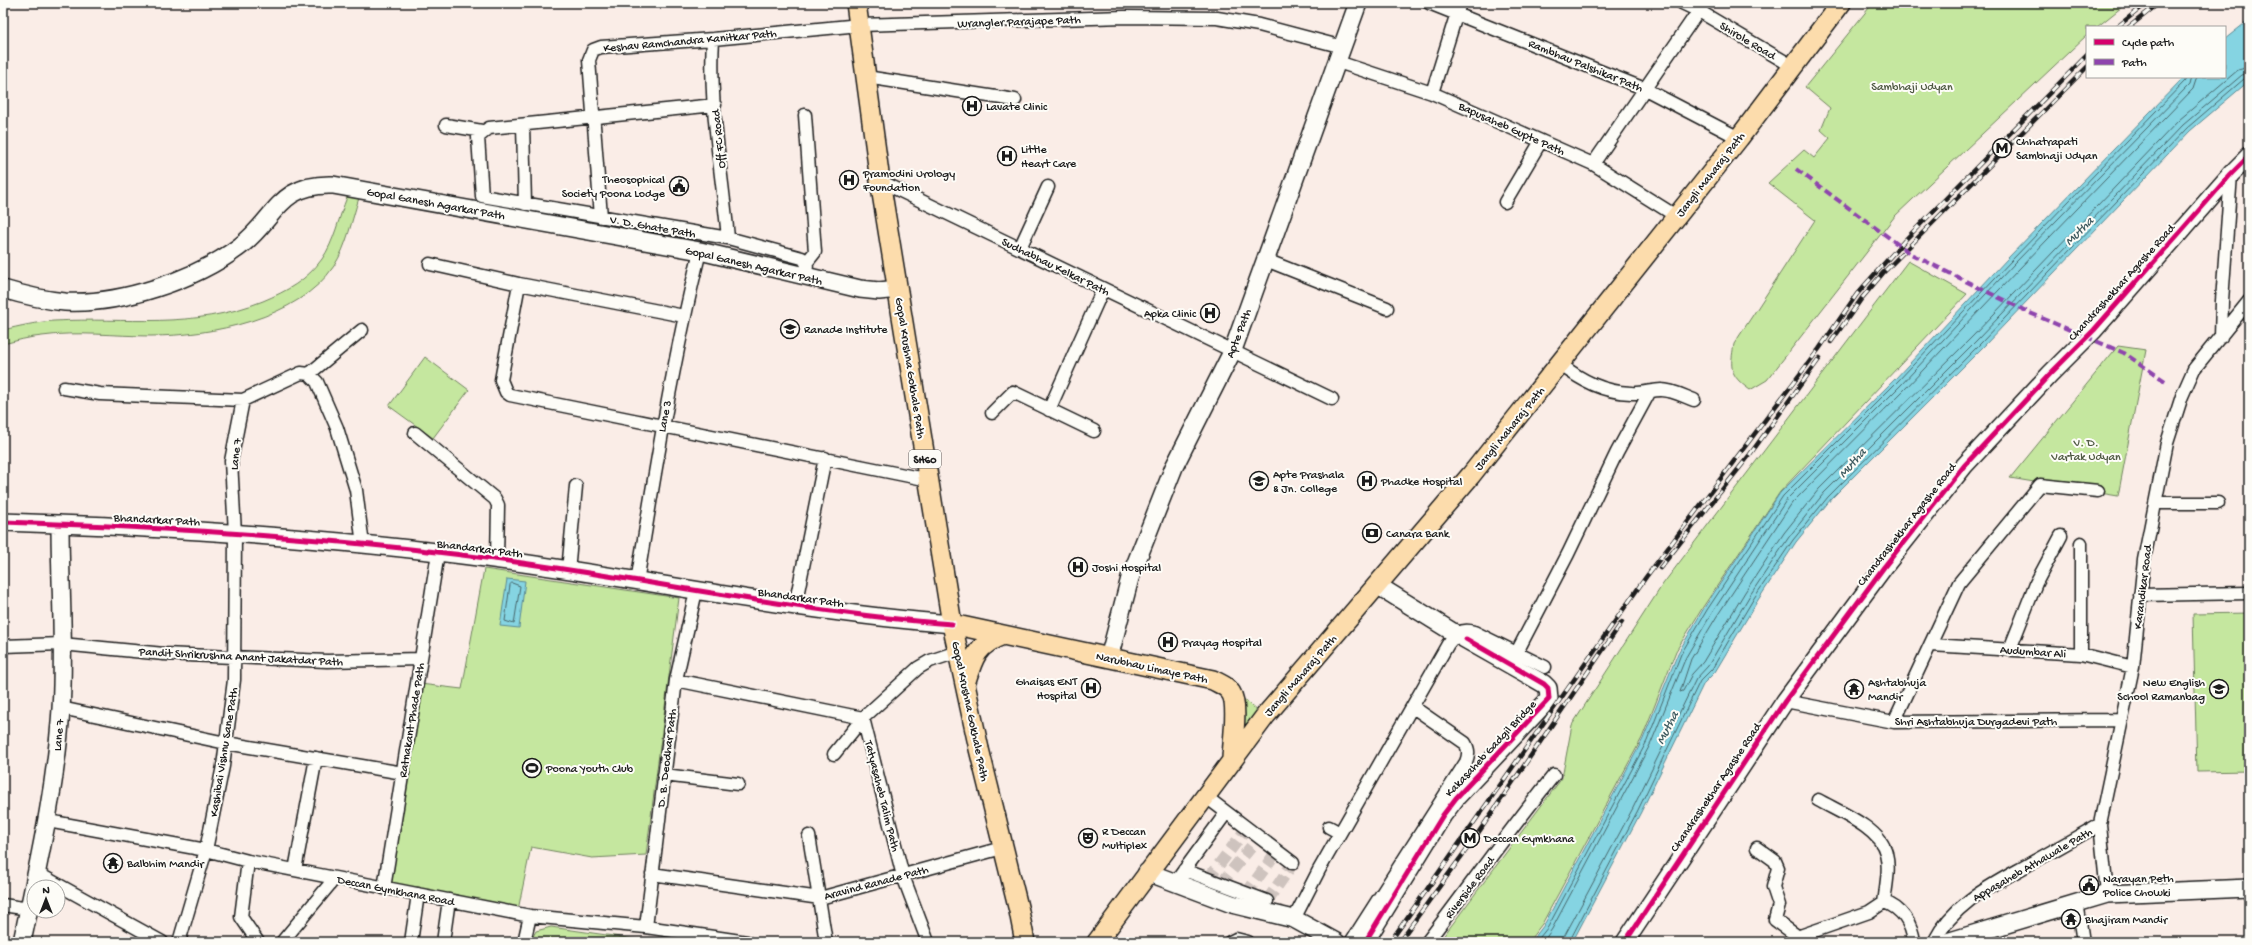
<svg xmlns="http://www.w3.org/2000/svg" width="2252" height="945" viewBox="0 0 2252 945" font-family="'Gochi Hand',sans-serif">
<rect width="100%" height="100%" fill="#faede7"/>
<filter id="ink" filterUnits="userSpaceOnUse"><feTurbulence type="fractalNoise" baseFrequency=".025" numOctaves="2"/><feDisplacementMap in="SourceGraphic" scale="8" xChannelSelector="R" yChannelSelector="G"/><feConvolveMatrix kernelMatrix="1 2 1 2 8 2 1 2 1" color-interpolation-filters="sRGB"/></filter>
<g filter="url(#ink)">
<path fill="#c5e79f" stroke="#70825e" d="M 1873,3 L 2127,3 L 2097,27 L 2087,27 L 2087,35 L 1895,216 L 1767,380 L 1750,390 C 1729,375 1730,368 1734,344 L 1815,220 L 1768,183 L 1804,150 L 1814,158 L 1830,138 L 1821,130 L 1830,108 L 1805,87 Z
M 347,197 L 359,198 C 352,219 347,246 334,266 C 299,319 210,336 151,336 C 115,336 77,331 42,336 C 29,337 16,341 3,344 L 3,330 C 20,326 37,322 54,321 C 128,317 191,330 263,301 C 287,291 307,280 322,259 C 334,242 339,217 347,197 Z
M 1908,261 L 1967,294 L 1780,492 L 1703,607 L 1676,651 L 1642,738 L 1542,924 L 1528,942 L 1439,942 L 1562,778 L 1572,725 L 1663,584 Z
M 2118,346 L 2146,350 L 2118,496 L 2010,478 Z
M 425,357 L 469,390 L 433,438 L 389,406 Z
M 484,569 L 679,598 L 646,855 L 592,858 L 531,847 L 518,910 L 389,885 L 420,684 L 462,689 Z
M 2249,613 L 2249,771 L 2197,772 L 2193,614 Z
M 1245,700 L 1259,712 L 1242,731 Z
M 551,927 L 655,942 L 530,942 L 536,931 Z"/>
<path fill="#85d4e2" stroke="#5b8a93" d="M 2249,20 L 2249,81 L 2190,131 L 1984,346 L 1831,499 L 1796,542 L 1758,600 L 1715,672 L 1704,683 L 1641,812 L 1575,937 L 1571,942 L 1531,942 L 1544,925 L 1643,739 L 1678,653 L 1704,608 L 1780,493 L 1895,379 L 2008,258 L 2184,77 L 2225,77 L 2225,39 Z
M 507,579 L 525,581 L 519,628 L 500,626 Z"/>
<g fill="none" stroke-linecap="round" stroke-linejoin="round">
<path stroke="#46666b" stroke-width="1" d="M 2197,77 L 2193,89 L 2019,269 L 1905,389 L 1792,503 L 1717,616 L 1691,659 L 1680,692 L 1683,691 L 1692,674 L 1703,662 L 1745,592 L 1784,533 L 1819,489 L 1973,336 L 2179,120 L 2238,70 L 2249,67
M 512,583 L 520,586 L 514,624 L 505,621 L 510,585 Z
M 1536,942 L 1548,927 L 1647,741 L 1681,654 L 1707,610 L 1783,496 L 1897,382 L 2011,261 L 2185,81 L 2186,77
M 1543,942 L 1552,929 L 1651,743 L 1686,657 L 1712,613 L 1787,499 L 1901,385 L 2014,264 L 2189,85 L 2191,77
M 1564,942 L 1564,937 L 1633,808 L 1696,679 L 1708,666 L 1750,595 L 1789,537 L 1824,493 L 1977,340 L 2183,125 L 2242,75 L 2249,73
M 1569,942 L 1638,810 L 1700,681 L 1712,669 L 1754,598 L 1793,540 L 1828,497 L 1981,343 L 2187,128 L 2244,79 L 2249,78"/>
<path stroke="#cec3be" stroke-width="12" stroke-dasharray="12 6" stroke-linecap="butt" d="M 1208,879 L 1247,828
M 1221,884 L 1259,837
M 1246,894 L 1277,851
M 1267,901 L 1293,863"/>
<defs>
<path id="street" d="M 1429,3 L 1645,89 L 1739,138
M 1682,3 L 1699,11 L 1792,66
M 713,39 C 709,105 722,173 728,238
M 1338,62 L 1432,93 L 1541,141 L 1593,164 L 1676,216
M 866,77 L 1015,100
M 1432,93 L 1460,3
M 715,105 L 489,128 L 478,137 L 482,196 L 728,238 L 802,258 C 809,264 807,268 805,276
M 805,115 L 815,252 L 807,262
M 446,125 L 482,131
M 523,125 L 525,204
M 1593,164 L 1704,3
M 880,181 L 1332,399
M 1505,202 L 1541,141
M 601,217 L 589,60 L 593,50 L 601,47 L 713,39 L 860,25 L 1124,17 L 1217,18 L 1259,25 L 1343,47
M 1020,248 L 1048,187
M 1266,260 L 1387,308
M 430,264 L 519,284 L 684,316
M 519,284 L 501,380 L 506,392 L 510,395 L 929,480
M 2221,337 L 2222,301 L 2231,174
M 1560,364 C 1582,381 1603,392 1631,393 C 1642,394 1652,390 1661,390 C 1673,390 1683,396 1694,400
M 309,374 L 362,330
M 64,388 L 100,394 L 243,400 L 301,373 L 309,374 L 317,382 L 337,428 L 356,490 L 363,545
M 1049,410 L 1103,289
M 992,413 L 1013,392 L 1094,431
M 415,433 L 495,499 L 498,505 L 497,560
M 2155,503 L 2218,503
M 568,571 L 576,486
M 637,582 C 655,471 673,360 700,251
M 2140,595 L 2249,593
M 795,606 L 825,458
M 1931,645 L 2081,654 L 2133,667
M 3,646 L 62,644 L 164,654 L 327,661 L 421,659
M 2010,649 L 2036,583 L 2061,536
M 1517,652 L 1568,554 L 1617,452 L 1649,393
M 2081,654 L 2081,543
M 676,680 L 863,718
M 1785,701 L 1894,722 L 2121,720
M 61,708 L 226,743 L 403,773
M 863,718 L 903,876 L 928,942
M 1894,722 L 1959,583 L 2040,485 L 2098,491
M 834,754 L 863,718 L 918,668 L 930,661 L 957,652
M 664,775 L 738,784
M 1205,796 L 1293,863
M 48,821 L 206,850 L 248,861 L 530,916 L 646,927 L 747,942
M 1329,827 L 1340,833
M 809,836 L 826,942
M 1757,848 L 1775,861 L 1778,868 L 1773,887 L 1779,905 L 1775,920 L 1804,941
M 248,861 L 241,917 L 258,942
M 295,870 L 316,758
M 1184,870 L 1267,901
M 37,873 L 162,942
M 652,874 L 820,898 L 1002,848
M 1180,876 L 1226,813
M 384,888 L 438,553
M 2107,894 L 2100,824 L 2133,667 L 2144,560 L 2167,443 L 2182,396 L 2194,369 L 2249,301
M 1884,902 C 1902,908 1912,924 1914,942
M 2077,902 L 2083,942
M 3,905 L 29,909
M 1294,919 L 1319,870 L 1448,644 C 1456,634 1461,628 1474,632 L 1545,667
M 646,927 L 676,680 L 696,591
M 1800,936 L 1869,912 L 1884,902 C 1886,886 1890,868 1886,853 C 1880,828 1839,812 1818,800
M 179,942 L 206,850 L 223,766 L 234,680 L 235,533 L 231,461 L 243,400
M 282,942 L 335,878
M 411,942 L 418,894
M 443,942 L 449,900
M 524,942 L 530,916
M 1230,942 L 1236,939 L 1248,942
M 1351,942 L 1466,762 C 1469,754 1469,750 1465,743 L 1413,707
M 1427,942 C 1470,886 1510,829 1554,775
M 1934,942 C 1953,904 1990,886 2026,866 C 2051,852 2076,838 2100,824"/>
<path id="secondary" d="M 3,289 C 23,295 44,300 65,302 C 120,305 195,280 239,247 C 276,220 277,183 333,185 L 700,251 L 860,289 L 879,291 L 898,289
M 3,522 C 164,527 326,537 486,558 C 642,578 795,612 952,624
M 1109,658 L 1130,578 L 1174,467 L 1233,350 L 1358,3
M 1147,872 L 1232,904 L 1294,919 L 1336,942
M 22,942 C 38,865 56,788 61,709 C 65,648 60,585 60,524
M 1365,942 L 1443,815 L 1456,798 L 1549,699 L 1548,688 L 1544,684 L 1456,634 L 1377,585
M 1625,942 L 1785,701 L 1884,567 L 1964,466 L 2050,374 L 2094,330 L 2231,174 L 2249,156
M 1947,942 L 2107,894 L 2249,888"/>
<path id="primary" d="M 856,3 L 880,181 L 952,624 L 979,749 L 1019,911 L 1025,942
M 952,624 L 1213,680 C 1220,684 1227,686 1231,693 C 1239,705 1232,744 1232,760
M 965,684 C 973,658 976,645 1003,635
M 1097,942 L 1266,715 L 1471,475 L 1739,138 L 1841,3"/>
</defs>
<use href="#street" stroke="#1c1c1c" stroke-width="15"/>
<use href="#secondary" stroke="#1c1c1c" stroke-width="20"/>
<use href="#primary" stroke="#1c1c1c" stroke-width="22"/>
<use href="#street" stroke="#fdfcf7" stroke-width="12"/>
<use href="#secondary" stroke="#fdfcf7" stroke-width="17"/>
<use href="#primary" stroke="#fcdcac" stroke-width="19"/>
<defs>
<path id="rail" d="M 2117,27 L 2147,3
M 2129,27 L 2159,3
M 1831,342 L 1862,298 L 1883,273 L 2087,67
M 1660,568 L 1748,457 L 1820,358
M 1390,942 L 1646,577 L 1819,349 L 1857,294 L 1905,240 L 2087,55
M 1399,942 L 1472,842 L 1622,622"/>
</defs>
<use href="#rail" stroke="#1c1c1c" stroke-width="4.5"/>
<use href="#rail" stroke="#fdfcf7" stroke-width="3" stroke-dasharray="9" stroke-linecap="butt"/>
<path stroke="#8e44ad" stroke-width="4" stroke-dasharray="8 4" stroke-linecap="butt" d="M 1796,169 L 1911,254 L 2030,313 L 2124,353 L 2165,381"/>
<defs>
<path id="cycleway" d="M 3,522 C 164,527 326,537 486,558 C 642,578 795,612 952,624
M 1365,942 L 1443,815 L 1456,798 L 1549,699 L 1548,688 L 1544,684 L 1466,639
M 1625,942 L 1785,701 L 1884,567 L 1964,466 L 2050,374 L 2094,330 L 2231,174 L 2249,156"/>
</defs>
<use href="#cycleway" stroke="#fdfcf7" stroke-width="8"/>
<use href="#cycleway" stroke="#d6006c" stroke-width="5"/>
</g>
</g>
<defs>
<symbol id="hospital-ring" viewBox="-11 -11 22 22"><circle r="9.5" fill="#fdfcf7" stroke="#1c1c1c" stroke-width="1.5"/><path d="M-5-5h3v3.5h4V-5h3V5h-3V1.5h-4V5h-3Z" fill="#1c1c1c"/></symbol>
<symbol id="metro-ring" viewBox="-11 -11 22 22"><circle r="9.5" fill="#fdfcf7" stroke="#1c1c1c" stroke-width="1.5"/><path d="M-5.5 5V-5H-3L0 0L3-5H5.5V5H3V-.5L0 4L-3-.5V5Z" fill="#1c1c1c"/></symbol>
<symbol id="civic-ring" viewBox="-11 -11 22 22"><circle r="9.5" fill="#fdfcf7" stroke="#1c1c1c" stroke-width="1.5"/><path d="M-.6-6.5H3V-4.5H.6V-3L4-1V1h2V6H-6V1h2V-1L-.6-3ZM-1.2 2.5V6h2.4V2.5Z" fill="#1c1c1c"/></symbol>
<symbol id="university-ring" viewBox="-11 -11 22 22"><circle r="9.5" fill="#fdfcf7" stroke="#1c1c1c" stroke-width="1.5"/><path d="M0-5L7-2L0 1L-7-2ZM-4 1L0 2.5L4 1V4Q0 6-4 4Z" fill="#1c1c1c"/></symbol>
<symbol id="school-ring" viewBox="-11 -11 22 22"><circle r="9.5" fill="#fdfcf7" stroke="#1c1c1c" stroke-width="1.5"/><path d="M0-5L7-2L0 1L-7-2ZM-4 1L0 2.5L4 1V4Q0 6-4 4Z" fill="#1c1c1c"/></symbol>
<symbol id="bank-ring" viewBox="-11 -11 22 22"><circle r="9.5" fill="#fdfcf7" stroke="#1c1c1c" stroke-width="1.5"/><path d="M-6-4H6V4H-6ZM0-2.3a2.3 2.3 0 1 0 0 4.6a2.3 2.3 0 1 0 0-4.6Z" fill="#1c1c1c"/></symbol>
<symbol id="temple-ring" viewBox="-11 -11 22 22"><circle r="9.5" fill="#fdfcf7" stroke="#1c1c1c" stroke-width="1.5"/><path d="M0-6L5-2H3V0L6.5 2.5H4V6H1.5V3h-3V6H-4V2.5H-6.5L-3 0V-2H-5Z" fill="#1c1c1c"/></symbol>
<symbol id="stadium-ring" viewBox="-11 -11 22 22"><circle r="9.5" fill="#fdfcf7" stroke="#1c1c1c" stroke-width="1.5"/><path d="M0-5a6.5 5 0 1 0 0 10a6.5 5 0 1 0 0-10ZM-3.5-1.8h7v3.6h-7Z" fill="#1c1c1c"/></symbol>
<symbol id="theatre-ring" viewBox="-11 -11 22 22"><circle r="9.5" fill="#fdfcf7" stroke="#1c1c1c" stroke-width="1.5"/><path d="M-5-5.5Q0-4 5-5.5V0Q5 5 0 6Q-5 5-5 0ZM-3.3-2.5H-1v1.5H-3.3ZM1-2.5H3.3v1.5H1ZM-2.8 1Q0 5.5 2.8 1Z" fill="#1c1c1c"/></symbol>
</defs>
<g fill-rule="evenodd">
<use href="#hospital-ring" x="961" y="95" width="22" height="22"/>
<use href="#metro-ring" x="1991" y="137" width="22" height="22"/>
<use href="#hospital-ring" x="996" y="145" width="22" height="22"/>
<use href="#hospital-ring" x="838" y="169" width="22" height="22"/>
<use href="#civic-ring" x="668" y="175" width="22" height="22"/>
<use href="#hospital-ring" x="1199" y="302" width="22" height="22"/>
<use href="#university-ring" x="779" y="318" width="22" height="22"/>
<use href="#school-ring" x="1248" y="470" width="22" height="22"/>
<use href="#hospital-ring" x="1356" y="470" width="22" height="22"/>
<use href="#bank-ring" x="1361" y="522" width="22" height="22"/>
<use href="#hospital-ring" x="1067" y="556" width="22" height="22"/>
<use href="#hospital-ring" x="1157" y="631" width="22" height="22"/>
<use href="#hospital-ring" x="1080" y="677" width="22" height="22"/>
<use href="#temple-ring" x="1843" y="678" width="22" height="22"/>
<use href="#school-ring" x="2208" y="678" width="22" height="22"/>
<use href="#stadium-ring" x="521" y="757" width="22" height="22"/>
<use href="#theatre-ring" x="1077" y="827" width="22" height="22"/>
<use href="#metro-ring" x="1459" y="827" width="22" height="22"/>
<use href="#temple-ring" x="102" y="852" width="22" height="22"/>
<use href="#civic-ring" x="2078" y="874" width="22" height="22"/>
<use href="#temple-ring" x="2060" y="908" width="22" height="22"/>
</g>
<g text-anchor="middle" stroke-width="4" stroke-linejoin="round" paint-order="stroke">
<rect fill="#fdfcf7" stroke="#605f5e" stroke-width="1" x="909" y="450" width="32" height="18" rx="3"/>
<g font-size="11" font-weight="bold" fill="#1c1c1c">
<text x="925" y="463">SH60</text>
</g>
<g font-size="12" fill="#1c1c1c" stroke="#fdfcf7">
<text transform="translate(1019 21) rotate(-2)" y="4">Wrangler Parajape Path</text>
<text transform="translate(690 40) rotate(-5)" y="4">Keshav Ramchandra Kanitkar Path</text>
<text transform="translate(1748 40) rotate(31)" y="4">Shirole Road</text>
<text transform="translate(1586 65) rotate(22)" y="4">Rambhau Palshikar Path</text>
<text transform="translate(1512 128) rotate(24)" y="4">Bapusaheb Gupte Path</text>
<text transform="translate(718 139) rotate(-96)" y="4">Off FC Road</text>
<text transform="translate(1710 174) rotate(-52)" y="4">Jangli Maharaj Path</text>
<text transform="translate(436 203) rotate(10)" y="4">Gopal Ganesh Agarkar Path</text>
<text transform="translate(653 226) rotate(10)" y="4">V. D. Ghate Path</text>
<text transform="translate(754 265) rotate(13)" y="4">Gopal Ganesh Agarkar Path</text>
<text transform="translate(1056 266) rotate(26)" y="4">Sudhabhau Kelkar Path</text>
<text transform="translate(2121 282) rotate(-48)" y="4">Chandrashekhar Agashe Road</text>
<text transform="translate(1238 333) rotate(-69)" y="4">Apte Path</text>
<text transform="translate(911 368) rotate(81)" y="4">Gopal Krushna Gokhale Path</text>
<text transform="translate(664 416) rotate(-79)" y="4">Lane 3</text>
<text transform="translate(1509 428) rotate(-51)" y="4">Jangli Maharaj Path</text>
<text transform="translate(235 454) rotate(-84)" y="4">Lane 7</text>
<text transform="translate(157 519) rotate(3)" y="4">Bhandarkar Path</text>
<text transform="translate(1906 524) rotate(-52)" y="4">Chandrashekhar Agashe Road</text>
<text transform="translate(480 548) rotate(7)" y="4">Bhandarkar Path</text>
<text transform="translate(2142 587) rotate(-83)" y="4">Karandikar Road</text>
<text transform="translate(801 597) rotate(8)" y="4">Bhandarkar Path</text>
<text transform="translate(2033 651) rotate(4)" y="4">Audumbar Ali</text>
<text transform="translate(241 656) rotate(3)" y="4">Pandit Shrikrushna Anant Jakatdar Path</text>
<text transform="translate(1152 667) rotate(12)" y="4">Narubhau Limaye Path</text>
<text transform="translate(1300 675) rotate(-49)" y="4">Jangli Maharaj Path</text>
<text transform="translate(971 711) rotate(78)" y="4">Gopal Krushna Gokhale Path</text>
<text transform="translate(411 720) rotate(-81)" y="4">Ratnakant Phade Path</text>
<text x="1976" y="725">Shri Ashtabhuja Durgadevi Path</text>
<text transform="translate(58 735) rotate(-85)" y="4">Lane 7</text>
<text transform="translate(1490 748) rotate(-47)" y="4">Kakasaheb Gadgil Bridge</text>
<text transform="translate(223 752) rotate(-81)" y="4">Kashibai Vishnu Sane Path</text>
<text transform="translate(666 758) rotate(-83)" y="4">D. B. Deodhar Path</text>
<text transform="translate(1715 787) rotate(-56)" y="4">Chandrashekhar Agashe Road</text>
<text transform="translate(883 796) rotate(76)" y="4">Tatyasaheb Talim Path</text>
<text transform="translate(2032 864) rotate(-30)" y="4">Appasaheb Athawale Path</text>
<text transform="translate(876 882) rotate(-15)" y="4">Aravind Ranade Path</text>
<text transform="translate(1469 887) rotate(-53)" y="4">Riverside Road</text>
<text transform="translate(396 890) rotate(11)" y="4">Deccan Gymkhana Road</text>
</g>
<g font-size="12" fill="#4f5943" stroke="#fdfcf7">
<text x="1912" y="90">Sambhaji Udyan</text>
<text x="2086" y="446">V. D.<tspan x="2086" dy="14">Vartak Udyan</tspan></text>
</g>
<g font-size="12" fill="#1c1c1c" stroke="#fdfcf7" text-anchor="start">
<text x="986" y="110">Lavate Clinic</text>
<text x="2016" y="145">Chhatrapati<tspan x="2016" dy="14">Sambhaji Udyan</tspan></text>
<text x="1021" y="153">Little<tspan x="1021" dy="14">Heart Care</tspan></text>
<text x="863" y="177">Pramodini Urology<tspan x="863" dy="14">Foundation</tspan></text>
<text x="665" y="183" text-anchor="end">Theosophical<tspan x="665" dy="14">Society Poona Lodge</tspan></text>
<text x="1196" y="317" text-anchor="end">Apka Clinic</text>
<text x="804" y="333">Ranade Institute</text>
<text x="1273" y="478">Apte Prashala<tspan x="1273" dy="14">&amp; Jn. College</tspan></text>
<text x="1381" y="485">Phadke Hospital</text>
<text x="1386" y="537">Canara Bank</text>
<text x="1092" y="571">Joshi Hospital</text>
<text x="1182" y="646">Prayag Hospital</text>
<text x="1077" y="685" text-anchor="end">Ghaisas ENT<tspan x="1077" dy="14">Hospital</tspan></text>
<text x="1868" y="686">Ashtabhuja<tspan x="1868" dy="14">Mandir</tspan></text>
<text x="2205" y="686" text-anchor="end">New English<tspan x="2205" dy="14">School Ramanbag</tspan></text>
<text x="546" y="772">Poona Youth Club</text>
<text x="1102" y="835">R Deccan<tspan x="1102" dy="14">Multiplex</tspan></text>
<text x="1484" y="842">Deccan Gymkhana</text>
<text x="127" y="867">Balbhim Mandir</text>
<text x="2103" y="882">Narayan Peth<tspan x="2103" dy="14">Police Chowki</tspan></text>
<text x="2085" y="923">Bhajiram Mandir</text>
</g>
<g font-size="13" font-style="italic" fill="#415c61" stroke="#fdfcf7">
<text transform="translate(2078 230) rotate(-45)" y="5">Mutha</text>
<text transform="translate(1851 462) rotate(-49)" y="5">Mutha</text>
<text transform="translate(1666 727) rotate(-63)" y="5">Mutha</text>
</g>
</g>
<rect width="2252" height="945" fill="none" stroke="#fdfcf7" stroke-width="16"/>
<rect x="8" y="8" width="2236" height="929" fill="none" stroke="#1c1c1c" stroke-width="1.5" filter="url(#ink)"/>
<rect x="2086" y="26" width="140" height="52" fill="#fdfcf7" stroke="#a3a29f"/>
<rect x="2094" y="39" width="20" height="6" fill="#d6006c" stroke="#a3a29f"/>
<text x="2122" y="46" font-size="12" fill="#1c1c1c">Cycle path</text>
<rect x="2094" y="59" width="20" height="6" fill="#8e44ad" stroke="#a3a29f"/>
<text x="2122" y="66" font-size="12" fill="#1c1c1c">Path</text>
<g transform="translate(46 899)"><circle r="19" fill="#fdfcf7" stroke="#a3a29f"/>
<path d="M0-3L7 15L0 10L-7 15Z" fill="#1c1c1c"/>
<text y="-6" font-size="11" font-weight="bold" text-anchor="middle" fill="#1c1c1c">N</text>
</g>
</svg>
